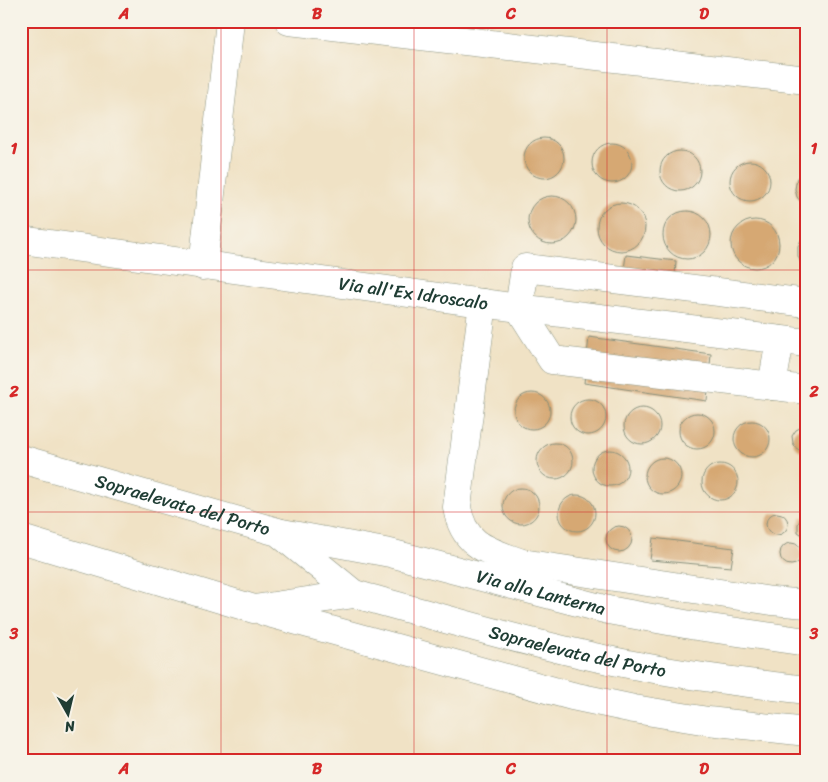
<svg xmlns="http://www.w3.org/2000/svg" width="828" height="782" viewBox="0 0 828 782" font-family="Sriracha,sans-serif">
<rect width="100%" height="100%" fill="#f7f3e8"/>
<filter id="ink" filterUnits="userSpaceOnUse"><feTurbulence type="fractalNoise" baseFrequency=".02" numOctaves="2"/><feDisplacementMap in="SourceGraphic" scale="10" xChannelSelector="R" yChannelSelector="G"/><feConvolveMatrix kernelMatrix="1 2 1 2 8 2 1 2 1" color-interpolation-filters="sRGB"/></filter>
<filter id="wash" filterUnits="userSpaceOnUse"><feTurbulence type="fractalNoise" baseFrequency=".0096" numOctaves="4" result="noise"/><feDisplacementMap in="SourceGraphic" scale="20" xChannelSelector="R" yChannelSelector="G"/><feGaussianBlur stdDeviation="1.12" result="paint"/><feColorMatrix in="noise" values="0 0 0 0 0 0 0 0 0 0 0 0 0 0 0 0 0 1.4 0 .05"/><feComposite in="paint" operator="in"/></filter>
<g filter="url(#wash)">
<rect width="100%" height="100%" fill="#f0e2c5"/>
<g id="blocks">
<path fill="#d6a873" d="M524 158a20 20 0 1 1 40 0a20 20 0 1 1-40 0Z
M592 163a20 20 0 1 1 40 0a20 20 0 1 1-40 0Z
M660 171a20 20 0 1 1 40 0a20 20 0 1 1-40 0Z
M730 181a20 20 0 1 1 40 0a20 20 0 1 1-40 0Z
M 807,170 L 807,205 L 802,203 L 797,197 L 795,189 L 797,178 Z
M528 220a24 24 0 1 1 48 0a24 24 0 1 1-48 0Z
M597 227a24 24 0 1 1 48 0a24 24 0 1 1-48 0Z
M663 235a24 24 0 1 1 48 0a24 24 0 1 1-48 0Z
M731 244a24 24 0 1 1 48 0a24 24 0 1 1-48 0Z
M 807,234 L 807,271 L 801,264 L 798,256 L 798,246 L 802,238 Z
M 626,255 L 676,261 L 674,290 L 622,284 Z
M 589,337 L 711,354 L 707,401 L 584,383 Z
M514 411a18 18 0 1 1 36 0a18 18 0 1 1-36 0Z
M570 417a18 18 0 1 1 36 0a18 18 0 1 1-36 0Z
M624 426a18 18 0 1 1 36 0a18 18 0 1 1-36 0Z
M679 431a18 18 0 1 1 36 0a18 18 0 1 1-36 0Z
M734 439a18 18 0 1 1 36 0a18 18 0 1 1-36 0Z
M 802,427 L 807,428 L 807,450 L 801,451 L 796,448 L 793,443 L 792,436 L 796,430 Z
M537 461a18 18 0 1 1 36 0a18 18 0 1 1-36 0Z
M592 468a18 18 0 1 1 36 0a18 18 0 1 1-36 0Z
M645 476a18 18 0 1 1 36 0a18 18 0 1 1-36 0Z
M702 482a18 18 0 1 1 36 0a18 18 0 1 1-36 0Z
M503 506a18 18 0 1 1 36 0a18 18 0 1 1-36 0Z
M559 513a18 18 0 1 1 36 0a18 18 0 1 1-36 0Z
M766 524a11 11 0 1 1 22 0a11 11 0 1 1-22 0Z
M 807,516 L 807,538 L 798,532 L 798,524 L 801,518 Z
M606 539a13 13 0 1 1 26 0a13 13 0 1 1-26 0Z
M 653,538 L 734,548 L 731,567 L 650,560 Z
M780 554a11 11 0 1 1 22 0a11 11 0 1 1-22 0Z"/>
</g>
</g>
<g filter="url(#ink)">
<use href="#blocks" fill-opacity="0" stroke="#88907c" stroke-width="1"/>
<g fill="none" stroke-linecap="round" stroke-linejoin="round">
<defs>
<g id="minor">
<path d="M 289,21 L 807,80"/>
<path id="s1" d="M 21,240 L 519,308 L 807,343"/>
<path d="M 203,266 L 230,21"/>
<path d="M 483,303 L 457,507 C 463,546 489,551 522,563 L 772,601 L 807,604"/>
<path d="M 807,303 L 525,268 L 519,308 L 552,360 L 807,390"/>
<path d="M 772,386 L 780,340"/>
<path id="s2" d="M 21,459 L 278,532 L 354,594 L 254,609 L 21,539"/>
<path id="s3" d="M 282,533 L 390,553 L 608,610 L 696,626 L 807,642"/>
<path id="s4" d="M 354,594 C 451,620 549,650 649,668 C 701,678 754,684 807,690"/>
<path d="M 265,612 L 572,696 L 634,709 L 708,721 L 807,732"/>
</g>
</defs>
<use href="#minor" stroke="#88907c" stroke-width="29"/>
<use href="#minor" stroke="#fff" stroke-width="28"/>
</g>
</g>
<path fill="none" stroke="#d62828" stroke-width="1" stroke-opacity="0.55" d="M 221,21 L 221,761M 414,21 L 414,761M 607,21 L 607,761M 21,270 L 807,270M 21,512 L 807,512"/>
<g text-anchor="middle" stroke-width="5" stroke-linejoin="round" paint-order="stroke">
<g font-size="18" fill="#1f3d34" stroke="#f7f3e8">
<text dy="6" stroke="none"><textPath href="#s1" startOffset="396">Via all'Ex Idroscalo</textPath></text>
<text dy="6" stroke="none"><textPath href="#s2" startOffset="168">Sopraelevata del Porto</textPath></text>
<text dy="6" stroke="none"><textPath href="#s3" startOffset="266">Via alla Lanterna</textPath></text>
<text dy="6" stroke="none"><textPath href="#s4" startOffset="231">Sopraelevata del Porto</textPath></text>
</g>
</g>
<rect width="828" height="782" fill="none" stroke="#f7f3e8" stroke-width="55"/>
<g transform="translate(68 714) rotate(172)" stroke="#f7f3e8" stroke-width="4" paint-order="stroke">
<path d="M0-4L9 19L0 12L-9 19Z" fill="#1f3d34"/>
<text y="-8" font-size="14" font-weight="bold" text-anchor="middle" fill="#1f3d34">N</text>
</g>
<rect x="28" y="28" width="772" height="726" fill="none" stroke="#d62828" stroke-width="2"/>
<g font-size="16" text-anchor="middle" font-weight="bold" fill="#d62828">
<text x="124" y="19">A</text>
<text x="317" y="19">B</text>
<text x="511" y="19">C</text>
<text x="704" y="19">D</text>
<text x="14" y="154">1</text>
<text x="814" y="154">1</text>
<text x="14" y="397">2</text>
<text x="814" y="397">2</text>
<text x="14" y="639">3</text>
<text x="814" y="639">3</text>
<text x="124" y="774">A</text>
<text x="317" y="774">B</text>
<text x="511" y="774">C</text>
<text x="704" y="774">D</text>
</g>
</svg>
